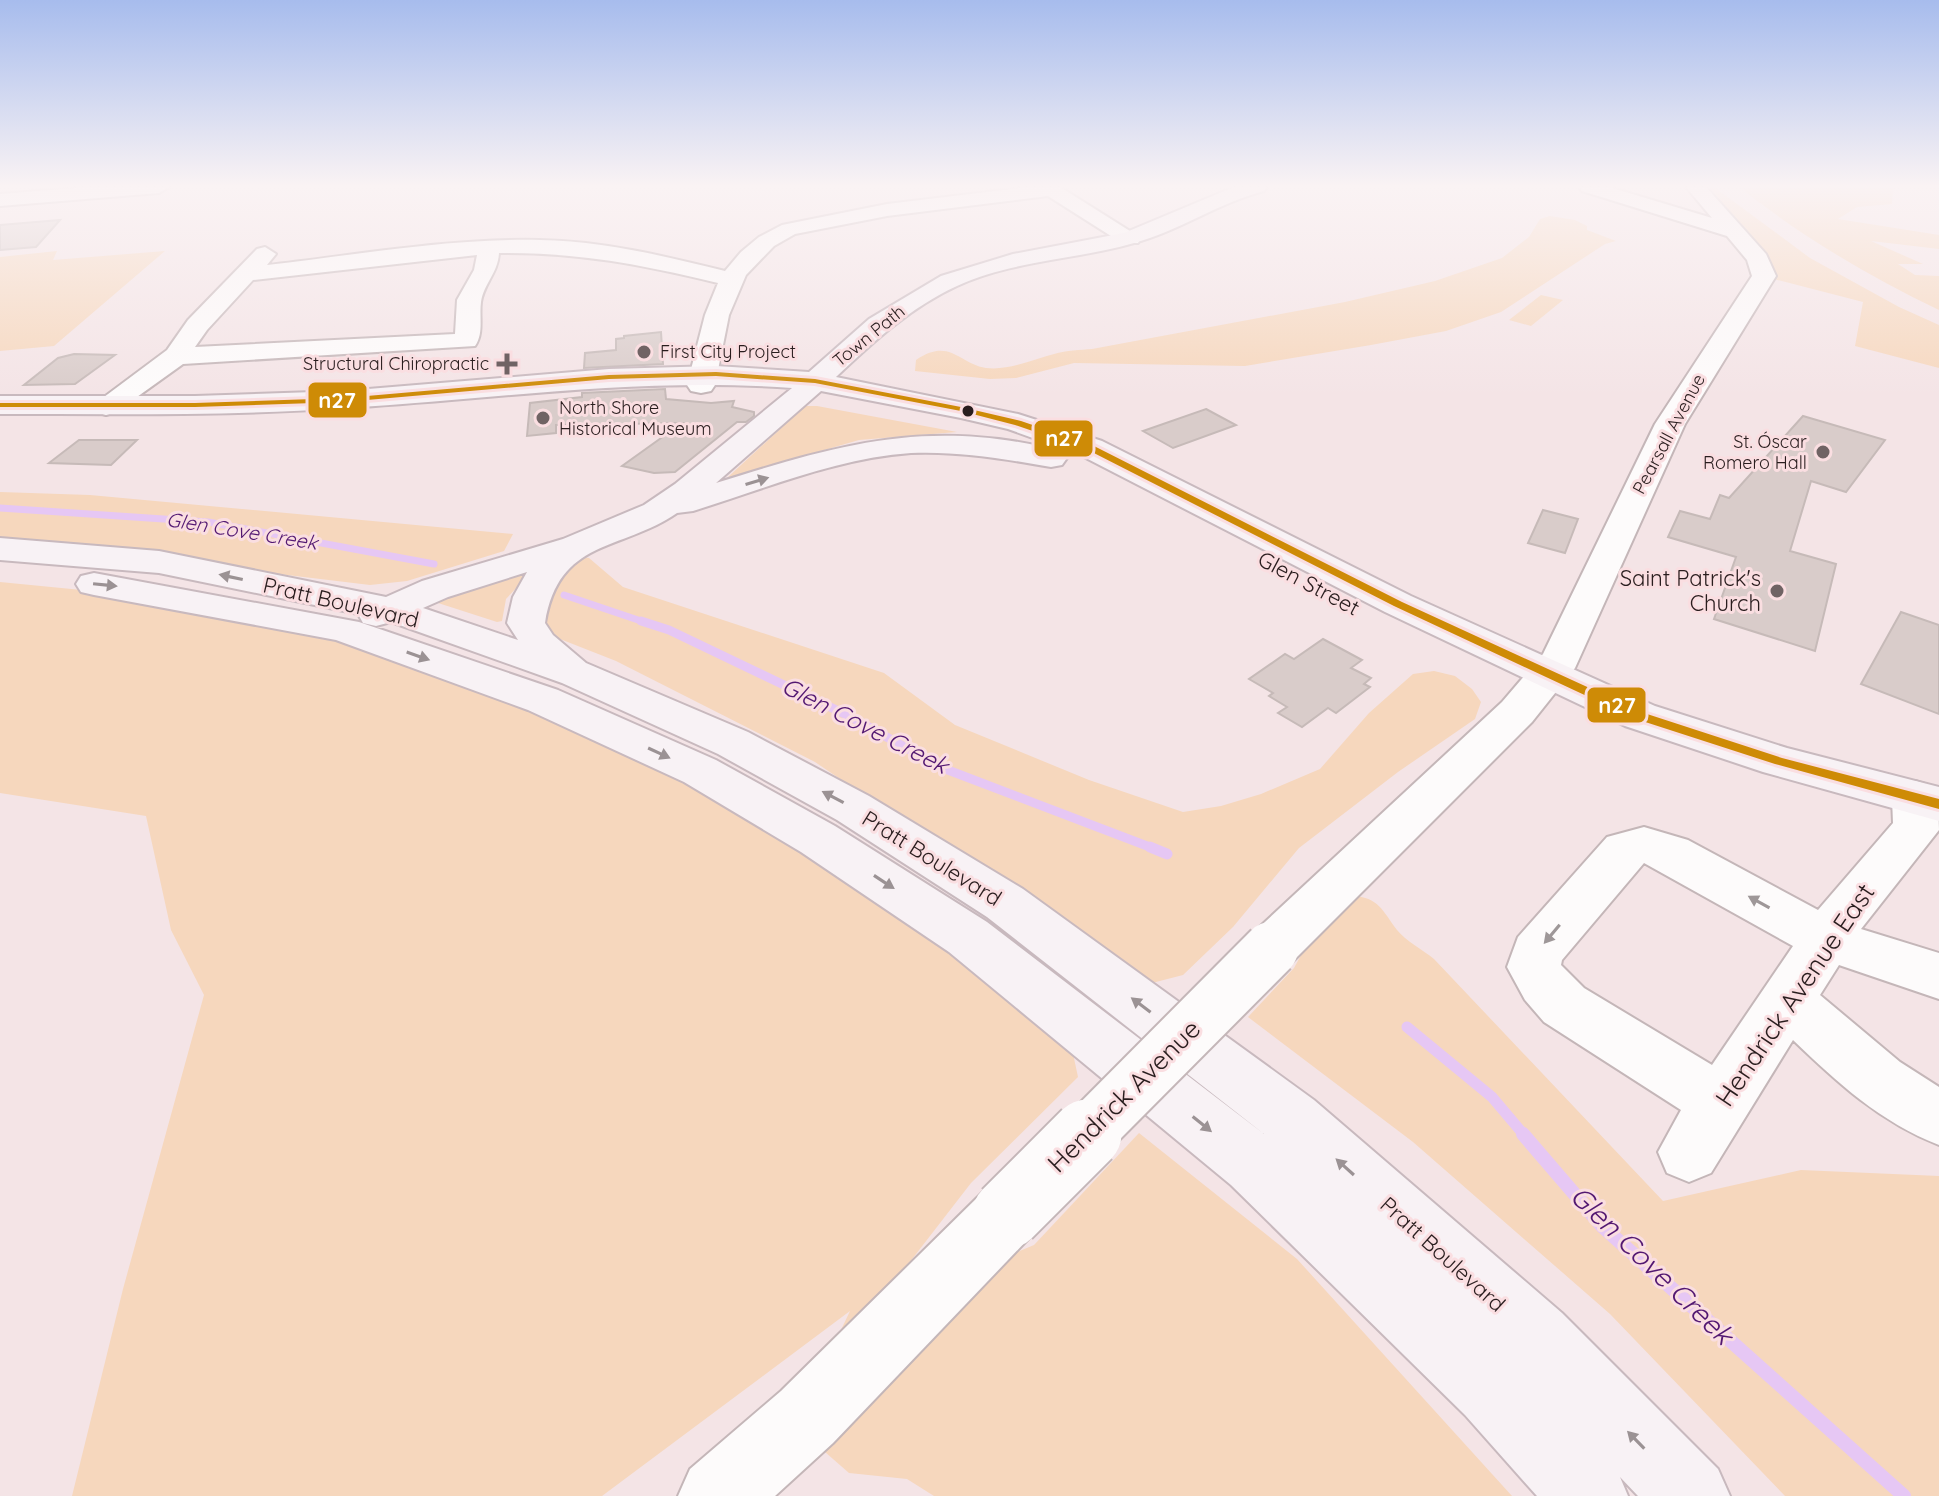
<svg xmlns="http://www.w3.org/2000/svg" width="1939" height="1496" viewBox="0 0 1939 1496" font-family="Quicksand,sans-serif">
<rect width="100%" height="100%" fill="#f4e4e6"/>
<path fill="#f6d7bd" d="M 1696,187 L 1714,187 L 1810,258 L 1899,307 L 1939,325 L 1939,368 L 1855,346 L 1863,302 L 1762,276 Z
M 1739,187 L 1893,187 L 1892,204 L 1857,207 L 1838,219 L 1939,235 L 1939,249 L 1871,241 L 1923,264 L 1898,264 L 1915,275 L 1939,276 L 1939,310 C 1868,276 1801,236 1739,187 Z
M 1550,216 L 1575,220 L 1587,226 L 1587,230 L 1616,241 L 1605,244 L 1501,312 L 1446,331 L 1371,345 L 1245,366 L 1074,363 L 1016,378 L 990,379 L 915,371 L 916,360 C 950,337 959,364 986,368 C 1009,371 1034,359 1054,354 C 1067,350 1080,350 1092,349 L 1345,302 L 1435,281 L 1502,258 L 1529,237 L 1540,219 Z
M 57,251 L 53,260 L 165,251 L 54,346 L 0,351 L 0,257 Z
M 1541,295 L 1563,300 L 1531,326 L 1509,320 Z
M 805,406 L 817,406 L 957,432 L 859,440 L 727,478 Z
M 0,492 L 90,495 L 513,534 L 504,551 L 407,581 L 370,585 L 163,560 L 0,548 Z
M 582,557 L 589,558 L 623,587 L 884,673 L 955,725 L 1089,780 L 1183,812 L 1221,806 L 1261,794 L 1320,769 L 1369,713 L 1413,674 L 1434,671 L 1455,676 L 1472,689 L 1481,702 L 1475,719 L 1398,772 L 1299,848 L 1233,927 L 1183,975 L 1152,983 L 1031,908 L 815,762 L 616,661 L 560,639 L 537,619 L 541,596 Z
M 534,569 L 506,599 L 502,621 L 497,622 L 435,602 Z
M 0,582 L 143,596 L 328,636 L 591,732 L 769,825 L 911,919 L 1072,1049 L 1078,1077 L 971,1183 L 899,1276 L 988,1264 L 1034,1245 L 1139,1133 L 1297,1259 L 1512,1496 L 934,1496 L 907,1479 L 849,1473 L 825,1452 L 821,1372 L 850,1311 L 602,1496 L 72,1496 L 123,1289 L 204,995 L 171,930 L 146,816 L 0,793 Z
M 1353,896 C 1378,897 1383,911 1397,930 C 1406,941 1423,950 1434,959 L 1663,1201 L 1801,1170 L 1939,1176 L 1939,1496 L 1785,1496 L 1610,1314 L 1413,1142 L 1248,1017 L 1294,968 L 1313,933 Z"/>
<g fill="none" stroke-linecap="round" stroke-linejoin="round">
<path stroke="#e6c7f4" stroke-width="7" d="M 0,508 L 208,522 L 434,564
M 564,595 L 647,623"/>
<path stroke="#e6c7f4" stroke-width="9" d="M 641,621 L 669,630 L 851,717 L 940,767 L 1155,849"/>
<path stroke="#e6c7f4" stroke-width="11" d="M 1150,847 L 1167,854
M 1407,1027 L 1492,1097 L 1525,1136"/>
<path stroke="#e6c7f4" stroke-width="14" d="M 1523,1134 L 1602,1226 L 1904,1496"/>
</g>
<path fill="#d9ccca" stroke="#c6bab8" stroke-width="2" d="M 60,220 L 36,247 L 0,250 L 0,225 Z
M 661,332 L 663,364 L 584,368 L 585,353 L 616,350 L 616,339 L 624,338 L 624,336 Z
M 74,354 L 115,355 L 75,384 L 24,385 L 58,358 Z
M 665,389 L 666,399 L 711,403 L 734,401 L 732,407 L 754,412 L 754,416 L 746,422 L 737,422 L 675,472 L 654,473 L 622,466 L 682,423 L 556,425 L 556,433 L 527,436 L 530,403 L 582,397 L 582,393 Z
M 1206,409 L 1236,425 L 1173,448 L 1143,431 Z
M 1803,416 L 1885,440 L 1846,492 L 1811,481 L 1790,551 L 1836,564 L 1815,651 L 1714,619 L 1736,557 L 1668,537 L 1680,511 L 1710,519 L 1720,495 L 1729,498 Z
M 79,440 L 137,440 L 111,465 L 49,463 Z
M 1543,510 L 1578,519 L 1565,553 L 1528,543 Z
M 1901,612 L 1939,625 L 1939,714 L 1861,684 Z
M 1323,639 L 1362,660 L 1351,668 L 1371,678 L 1364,684 L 1370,687 L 1336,713 L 1328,708 L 1302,727 L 1278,713 L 1287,707 L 1269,696 L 1273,693 L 1249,679 L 1285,654 L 1294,659 Z"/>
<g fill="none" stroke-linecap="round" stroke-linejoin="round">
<defs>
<path id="minor" d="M 88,187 L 169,187 L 159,193 L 0,206 L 0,194 Z
M 1028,187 L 1060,187 L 1141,238 L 1138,243 L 1122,243 L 1048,196 L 887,216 L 795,234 L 774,246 L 746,275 L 729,315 L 715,385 L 711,391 L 701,393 L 691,391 L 687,385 L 705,315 L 718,283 C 643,265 578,252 499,253 C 498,273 484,283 481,302 C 479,317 484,333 475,346 L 183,364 L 116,412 L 106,415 L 96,412 L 92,406 L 167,350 L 188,320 L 257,249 L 265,247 L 276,254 L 267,265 C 357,255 449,238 540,240 C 603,241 664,256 725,271 L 741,252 L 759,237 L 782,225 L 887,204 ZM 477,255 L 474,270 L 457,300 L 455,334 L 195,347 L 207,330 L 253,280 Z
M 1579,187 L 1609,187 L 1712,218 L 1686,187 L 1706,187 L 1766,254 L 1776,276 L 1685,424 L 1575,668 L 1532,722 L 1290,964 L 1271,971 L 1252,964 L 1245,949 L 1252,934 L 1502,702 L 1543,654 L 1655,424 L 1752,276 L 1747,260 L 1727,236 L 1582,191 Z
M 1915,781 L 1931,786 L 1938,798 L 1939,830 L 1861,929 L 1939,953 L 1939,999 L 1839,965 L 1820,995 L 1900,1062 L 1939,1087 L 1939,1145 C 1880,1122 1838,1083 1793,1040 L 1711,1173 L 1689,1182 L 1667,1173 L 1658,1152 L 1681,1110 L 1544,1022 L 1525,1000 L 1507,967 L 1518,937 L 1607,837 L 1644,827 L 1688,840 L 1818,910 L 1893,823 L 1892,798 L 1899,786 ZM 1644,863 L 1793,946 L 1712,1065 L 1584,988 L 1561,965 L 1562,960 Z
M 1007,1182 L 1030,1191 L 1039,1214 L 1030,1237 L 833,1443 L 775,1496 L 678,1496 L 690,1469 L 781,1391 L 984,1191 Z"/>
<path id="major" d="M 1234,187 L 1267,187 L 1264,191 C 1218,203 1179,231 1134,243 C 1076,260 1013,260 957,286 C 911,307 873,342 836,377 L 1018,414 L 1102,441 L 1411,596 L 1655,706 L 1787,748 L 1939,787 L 1939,821 L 1763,772 L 1625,726 L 1385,612 L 1080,455 L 1008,429 L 961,418 L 821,391 L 716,483 C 843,443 929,418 1062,451 L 1067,458 L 1062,465 L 1051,467 C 1005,459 958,451 911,453 C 837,458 764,489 693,511 L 677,513 C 620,552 559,538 545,623 L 553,635 L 586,663 L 748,732 L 869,796 L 1023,889 L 1314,1100 L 1562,1313 L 1718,1469 L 1730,1496 L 1638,1496 L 1620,1477 L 1628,1496 L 1537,1496 L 1465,1415 L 1231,1185 L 949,952 L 801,852 L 684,782 L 528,710 L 336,640 L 94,595 L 81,592 L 76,584 L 81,576 L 94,573 L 359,622 L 558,690 L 716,760 L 835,826 L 987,922 L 1264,1134 L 987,917 L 837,820 L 718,754 L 562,683 L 391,622 L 376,626 L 363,623 L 358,614 L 159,573 L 0,560 L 0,538 L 159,551 L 386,597 L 422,581 L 563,539 L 644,505 L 675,484 L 792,388 C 638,377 497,399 345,408 C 230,416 115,414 0,414 L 0,396 L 195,396 L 344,391 L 609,369 L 716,366 L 809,372 L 869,319 L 941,276 L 1013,254 L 1124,233 ZM 527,572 L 513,597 L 507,623 L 518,640 L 423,608 L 448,597 Z"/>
</defs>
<use href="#minor" stroke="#c4b6b8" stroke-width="4"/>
<use href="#major" stroke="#c8b9be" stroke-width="4"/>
<use href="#minor" fill="#fdfbfb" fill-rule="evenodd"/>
<use href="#major" fill="#f8f2f5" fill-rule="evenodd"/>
<defs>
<path id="minor-bridge-far1" d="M 1085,1136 L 1271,949"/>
<path id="minor-bridge" d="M 1007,1214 L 1087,1134"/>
</defs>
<use href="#minor-bridge-far1" stroke="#c4b6b8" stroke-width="58" stroke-linecap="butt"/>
<use href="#minor-bridge" stroke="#c4b6b8" stroke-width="73" stroke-linecap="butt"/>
<use href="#minor-bridge-far1" stroke="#fdfbfb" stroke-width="54"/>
<use href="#minor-bridge" stroke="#fdfbfb" stroke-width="69"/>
<defs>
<path id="bus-1" d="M 716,372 L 815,379 L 961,407 L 1021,421 L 1094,446 L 1402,602 L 1644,713 L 1782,758 L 1939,799 L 1939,809 L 1775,764 L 1636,719 L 1394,606 L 1088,450 L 1015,425 L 961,411 L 815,383 L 716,376 L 609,379 L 344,402 L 195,407 L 0,407 L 0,403 L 195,403 L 344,398 L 609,375 Z"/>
</defs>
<use href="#bus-1" stroke="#fadee1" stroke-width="6"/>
<use href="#bus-1" fill="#ce8b06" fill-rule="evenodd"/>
</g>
<defs><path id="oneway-solid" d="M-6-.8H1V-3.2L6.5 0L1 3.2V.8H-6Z" transform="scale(2)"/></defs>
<g fill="#9b9294">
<use href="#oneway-solid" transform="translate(757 481) rotate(-17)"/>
<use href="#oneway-solid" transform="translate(231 577) rotate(-168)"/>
<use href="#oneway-solid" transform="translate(105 585) rotate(6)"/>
<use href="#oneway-solid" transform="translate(418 656) rotate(19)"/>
<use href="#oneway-solid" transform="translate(659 753) rotate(25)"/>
<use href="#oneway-solid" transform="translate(833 797) rotate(-152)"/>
<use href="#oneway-solid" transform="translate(884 882) rotate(33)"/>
<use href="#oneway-solid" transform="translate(1141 1005) rotate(-143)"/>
<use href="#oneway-solid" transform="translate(1202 1124) rotate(39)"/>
<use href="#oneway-solid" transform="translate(1345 1167) rotate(-138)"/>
<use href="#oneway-solid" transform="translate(1636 1440) rotate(-134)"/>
</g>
<g fill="#9e9798">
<use href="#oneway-solid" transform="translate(1759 902) rotate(-151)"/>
<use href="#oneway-solid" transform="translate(1552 934) rotate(130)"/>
</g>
<linearGradient id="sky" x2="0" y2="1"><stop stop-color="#a7bced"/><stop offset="0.47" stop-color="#faf3f4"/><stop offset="1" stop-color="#faf3f4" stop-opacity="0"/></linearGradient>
<rect width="1939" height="396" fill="url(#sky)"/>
<g fill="#706364" stroke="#fadee1" stroke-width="3">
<circle cx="644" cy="352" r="8"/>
<path d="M503 352h8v8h8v8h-8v8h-8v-8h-8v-8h8z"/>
<circle cx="543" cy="418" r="8"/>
<circle cx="1823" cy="452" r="8"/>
<circle cx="1777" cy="591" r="8"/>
</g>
<circle fill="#291d1e" stroke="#fadee1" stroke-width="3" cx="968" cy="411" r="7"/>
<g text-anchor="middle" stroke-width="6" stroke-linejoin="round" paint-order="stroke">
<g font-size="18" fill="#291d1e" stroke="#fadee1">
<text transform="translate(869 336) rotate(-39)" y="6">Town Path</text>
<text transform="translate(1669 434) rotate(-62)" y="6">Pearsall Avenue</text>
</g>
<g font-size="18" fill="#291d1e" stroke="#fadee1" text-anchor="start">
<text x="660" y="358">First City Project</text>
<text x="489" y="370" text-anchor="end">Structural Chiropractic</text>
<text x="559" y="414">North Shore<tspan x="559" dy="21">Historical Museum</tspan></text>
<text x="1807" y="448" text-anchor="end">St. Óscar<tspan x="1807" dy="21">Romero Hall</tspan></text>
</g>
<g font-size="20" font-style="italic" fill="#531872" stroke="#fadee1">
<text transform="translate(242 531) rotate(9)" y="7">Glen Cove Creek</text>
</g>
<g font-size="22" fill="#291d1e" stroke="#fadee1" text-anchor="end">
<text x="1761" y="586">Saint Patrick's<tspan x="1761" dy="25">Church</tspan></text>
</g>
<g font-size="22" fill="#291d1e" stroke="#fadee1">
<text transform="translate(1309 583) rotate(28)" y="8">Glen Street</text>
<text transform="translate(341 602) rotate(13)" y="8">Pratt Boulevard</text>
<text transform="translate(932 858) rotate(32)" y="8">Pratt Boulevard</text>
<text transform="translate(1443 1254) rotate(42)" y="8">Pratt Boulevard</text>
</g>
<g font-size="24" font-style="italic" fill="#531872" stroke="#fadee1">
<text transform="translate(865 726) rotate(27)" y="8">Glen Cove Creek</text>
</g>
<g font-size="26" fill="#291d1e" stroke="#fadee1">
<text transform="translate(1795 995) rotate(-56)" y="9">Hendrick Avenue East</text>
<text transform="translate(1124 1096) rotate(-45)" y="9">Hendrick Avenue</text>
</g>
<g font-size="28" font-style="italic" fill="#531872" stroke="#fadee1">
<text transform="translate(1652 1265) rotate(44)" y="10">Glen Cove Creek</text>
</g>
</g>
<g stroke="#fadee1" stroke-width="3">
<rect x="307" y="381" width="61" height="38" rx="8" fill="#ce8b06"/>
<rect x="1033" y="419" width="61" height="39" rx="8" fill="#ce8b06"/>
<rect x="1586" y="686" width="61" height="38" rx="8" fill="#ce8b06"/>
</g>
<g font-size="22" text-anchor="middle" font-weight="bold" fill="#fff">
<text x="337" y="408">n27</text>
<text x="1064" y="446">n27</text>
<text x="1617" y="713">n27</text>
</g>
</svg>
